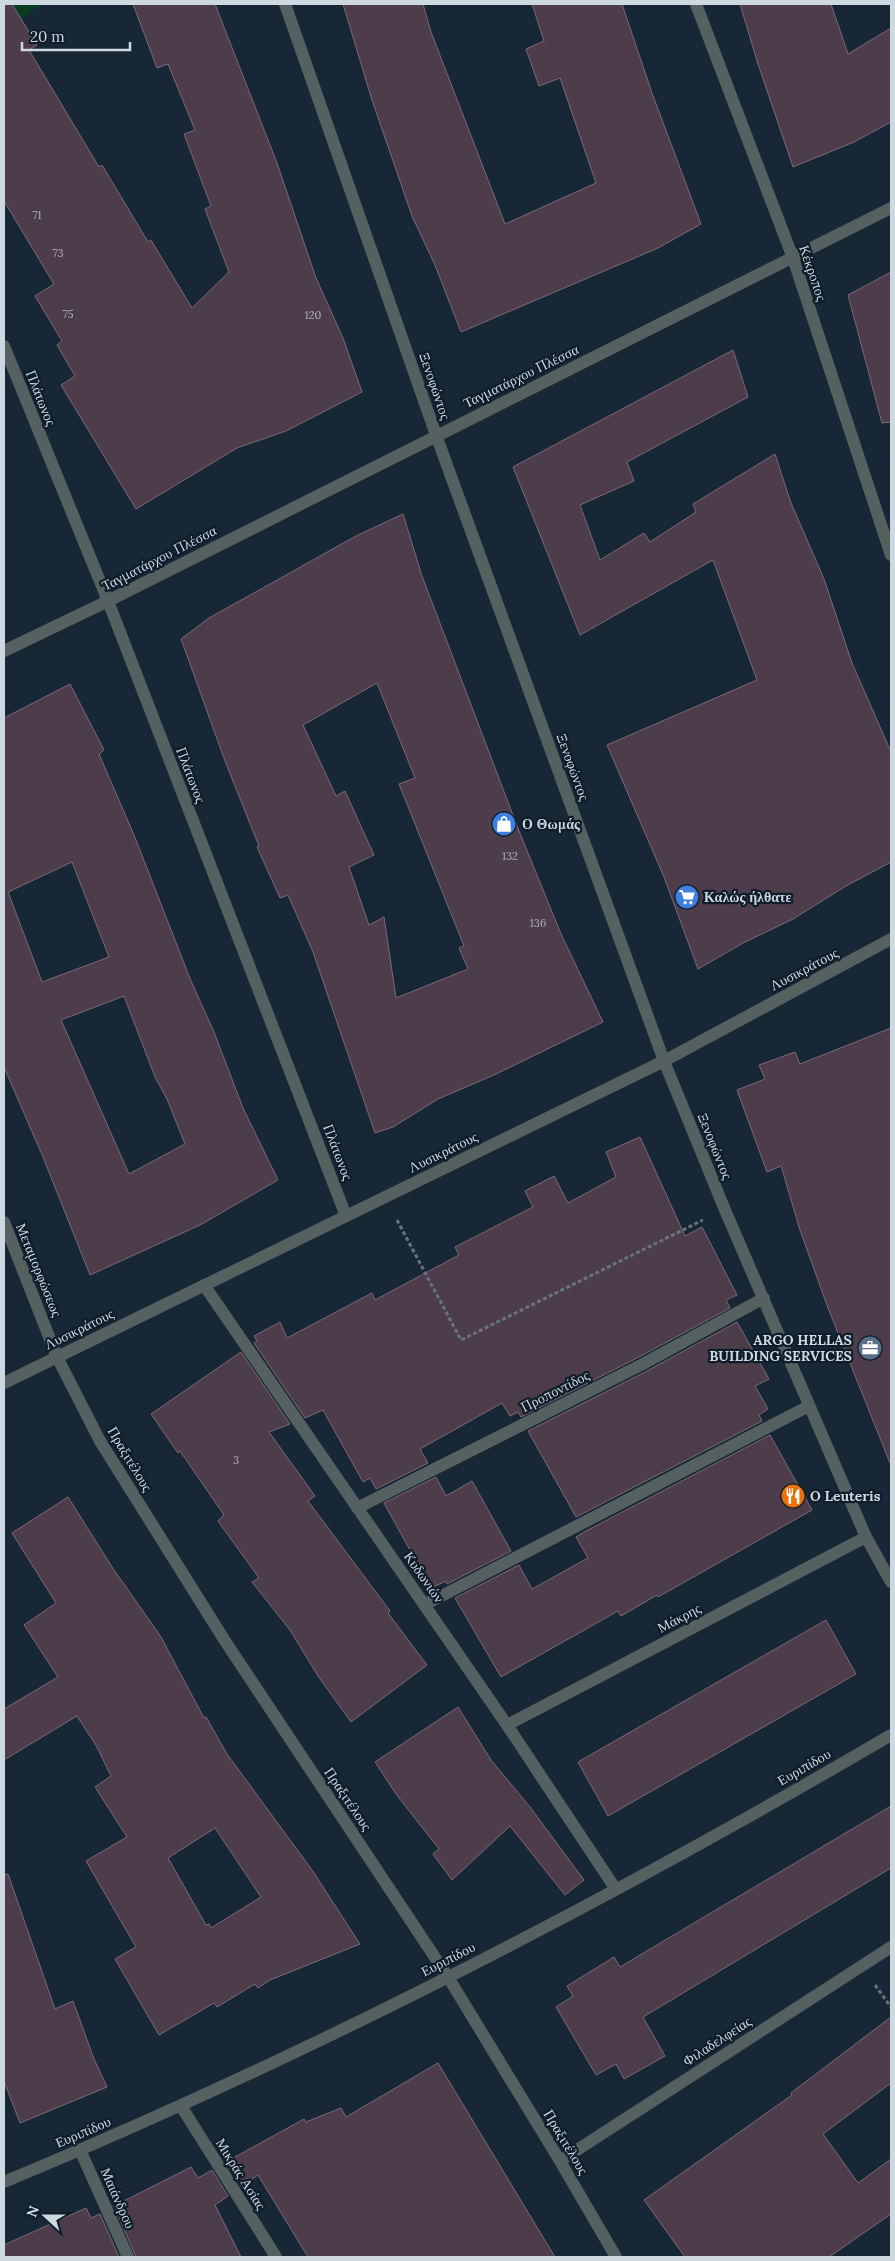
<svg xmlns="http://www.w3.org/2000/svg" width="895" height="2261" viewBox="0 0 895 2261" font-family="Lora,serif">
<rect width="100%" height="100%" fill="#182735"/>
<path fill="#093d21" d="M 4,4 L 43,4 L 4,30 Z"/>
<path fill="#4d3c4a" stroke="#7c6978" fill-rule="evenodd" d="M 4,4 L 12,4 L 37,45 L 29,50 L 99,167 L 102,165 L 148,242 L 151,240 L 192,308 L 229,272 L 205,209 L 211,206 L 184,134 L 195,130 L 168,64 L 157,68 L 133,4 L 215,4 L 277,163 L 316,278 L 343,338 L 362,392 L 286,431 L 237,448 L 136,509 L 61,385 L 75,376 L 57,345 L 62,341 L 35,296 L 54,284 L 4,201 Z
M 343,4 L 423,4 L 431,32 L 505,224 L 596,183 L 560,78 L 539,86 L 526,49 L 544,41 L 532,4 L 622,4 L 652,93 L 701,224 L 658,248 L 461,332 L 435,265 L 412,216 L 372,100 Z
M 740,4 L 831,4 L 848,54 L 891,28 L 891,122 L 854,142 L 793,167 L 758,64 Z
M 891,272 L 891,422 L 882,423 L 848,295 Z
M 733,350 L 748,397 L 627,462 L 634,481 L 580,505 L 600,560 L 644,533 L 650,542 L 696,512 L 693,504 L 775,454 L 791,503 L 824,579 L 852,663 L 891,752 L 891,862 L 846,886 L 793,919 L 743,943 L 698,969 L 664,877 L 607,745 L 757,680 L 713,560 L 580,635 L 513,467 Z
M 403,514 L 422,576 L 519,831 L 561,934 L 603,1022 L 494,1075 L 438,1099 L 393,1127 L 375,1133 L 313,952 L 288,895 L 280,898 L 257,847 L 259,846 L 225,761 L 181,639 L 209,618 L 356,536 ZM 377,683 L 415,778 L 399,784 L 464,946 L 459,948 L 468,969 L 396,998 L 384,917 L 369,925 L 349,867 L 374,855 L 345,791 L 336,796 L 303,725 Z
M 70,684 L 104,750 L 99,754 L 134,835 L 191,981 L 214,1032 L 243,1108 L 278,1180 L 200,1225 L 90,1275 L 43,1157 L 4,1067 L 4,718 ZM 72,862 L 109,957 L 42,982 L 8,892 ZM 124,996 L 155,1077 L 167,1099 L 185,1144 L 129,1174 L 61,1020 Z
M 891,1028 L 891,1463 L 890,1463 L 828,1308 L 800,1230 L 781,1166 L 767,1172 L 737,1090 L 765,1079 L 759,1065 L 795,1052 L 800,1064 Z
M 640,1137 L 685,1236 L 702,1227 L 737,1295 L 726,1300 L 730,1308 L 637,1358 L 521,1417 L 518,1412 L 510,1416 L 502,1403 L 420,1449 L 428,1463 L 376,1489 L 370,1478 L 363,1482 L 323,1410 L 305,1418 L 254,1343 L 257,1341 L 254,1336 L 280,1322 L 287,1338 L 372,1293 L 375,1300 L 459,1255 L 455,1247 L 533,1207 L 525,1191 L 554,1176 L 568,1203 L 616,1177 L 606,1152 Z
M 737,1322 L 769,1379 L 755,1386 L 768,1409 L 759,1415 L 762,1421 L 576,1517 L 528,1431 L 645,1372 Z
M 241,1352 L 290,1424 L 269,1432 L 315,1496 L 308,1501 L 390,1611 L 388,1613 L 427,1665 L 351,1722 L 318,1676 L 290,1630 L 252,1582 L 259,1578 L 218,1521 L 224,1515 L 180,1451 L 178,1453 L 151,1414 Z
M 770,1435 L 812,1510 L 658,1597 L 657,1595 L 621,1616 L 618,1611 L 501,1677 L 455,1598 L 519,1565 L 532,1589 L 588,1558 L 576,1537 L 584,1532 Z
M 436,1477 L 446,1496 L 472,1481 L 511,1551 L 447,1584 L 446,1581 L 431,1588 L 384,1503 Z
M 68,1497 L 112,1567 L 161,1637 L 204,1718 L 206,1717 L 227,1754 L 312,1870 L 360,1944 L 270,1980 L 258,1988 L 255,1984 L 217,2007 L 214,2003 L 159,2035 L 115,1959 L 136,1947 L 86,1861 L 127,1837 L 95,1787 L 111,1776 L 97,1747 L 77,1716 L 4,1760 L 4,1709 L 58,1677 L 24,1625 L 56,1603 L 12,1533 ZM 215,1828 L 261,1897 L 211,1928 L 209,1924 L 206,1925 L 168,1858 Z
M 826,1620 L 856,1674 L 608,1816 L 578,1762 Z
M 458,1707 L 491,1760 L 530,1807 L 584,1880 L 565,1895 L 510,1826 L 452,1880 L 433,1854 L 439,1849 L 396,1794 L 375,1762 Z
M 891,1806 L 891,1868 L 643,2017 L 665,2056 L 624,2079 L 616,2064 L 596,2075 L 556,2007 L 573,1996 L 567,1986 L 614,1957 L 620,1967 Z
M 8,1874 L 55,2009 L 73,2001 L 94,2059 L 107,2087 L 20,2123 L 4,2081 L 4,1875 Z
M 891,2017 L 891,2083 L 823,2134 L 858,2183 L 891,2159 L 891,2214 L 829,2257 L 685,2257 L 644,2200 L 792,2095 L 791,2093 Z
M 438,2063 L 555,2257 L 308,2257 L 258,2175 L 241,2187 L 226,2162 L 304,2119 L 306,2122 L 341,2108 L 346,2117 Z
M 191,2167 L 198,2178 L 212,2170 L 228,2196 L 215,2205 L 241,2257 L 136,2257 L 114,2206 Z
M 86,2208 L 91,2218 L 100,2214 L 119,2257 L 4,2257 L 4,2245 Z"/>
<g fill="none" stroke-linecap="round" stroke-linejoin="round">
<path stroke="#677480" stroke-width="3" stroke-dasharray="4 2.5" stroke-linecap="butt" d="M 397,1220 L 461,1340 L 703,1220
M 875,1985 L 891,2007"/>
<path stroke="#556161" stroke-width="12" d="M 285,4 L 436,435 L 664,1061 L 725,1210 L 866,1537 L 891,1582
M 696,4 L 793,258 L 891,555
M 4,346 L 108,601 L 346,1216
M 4,651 L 108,601 L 891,208
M 4,1222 L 57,1357 L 100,1441 L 225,1641 L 448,1977 L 560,2161 L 616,2257
M 204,1285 L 507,1725 L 615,1888
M 4,1383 L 664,1061 L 891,939
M 357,1508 L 641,1365 L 764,1298
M 424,1605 L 809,1406
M 507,1725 L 866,1537
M 181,2106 L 276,2257
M 80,2150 L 128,2257
M 560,2161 L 891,1947
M 4,2182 C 310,2055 606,1902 891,1735"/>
</g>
<defs>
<symbol id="shop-disc" viewBox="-11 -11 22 22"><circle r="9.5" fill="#3f7fe0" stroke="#0f1d2a"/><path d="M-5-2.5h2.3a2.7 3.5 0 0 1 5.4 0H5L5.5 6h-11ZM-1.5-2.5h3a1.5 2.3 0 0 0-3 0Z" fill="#fff"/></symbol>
<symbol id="supermarket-disc" viewBox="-11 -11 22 22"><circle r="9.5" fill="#3f7fe0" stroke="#0f1d2a"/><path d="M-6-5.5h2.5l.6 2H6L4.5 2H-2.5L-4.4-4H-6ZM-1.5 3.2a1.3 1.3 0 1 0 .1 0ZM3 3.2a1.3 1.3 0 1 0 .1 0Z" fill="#fff"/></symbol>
<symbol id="office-disc" viewBox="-11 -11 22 22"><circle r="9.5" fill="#5c6f8a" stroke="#0f1d2a"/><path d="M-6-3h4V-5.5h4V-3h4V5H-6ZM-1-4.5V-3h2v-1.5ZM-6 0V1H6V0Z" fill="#fff"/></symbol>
<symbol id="restaurant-disc" viewBox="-11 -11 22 22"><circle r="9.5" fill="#e8710a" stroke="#0f1d2a"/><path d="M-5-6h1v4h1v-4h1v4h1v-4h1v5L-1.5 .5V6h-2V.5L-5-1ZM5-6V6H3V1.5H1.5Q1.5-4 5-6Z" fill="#fff"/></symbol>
</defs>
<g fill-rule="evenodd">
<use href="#shop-disc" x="490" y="810" width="28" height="28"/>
<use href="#supermarket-disc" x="673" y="883" width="28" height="28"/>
<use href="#office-disc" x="856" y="1334" width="28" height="28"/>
<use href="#restaurant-disc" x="779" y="1482" width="28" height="28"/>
</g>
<g text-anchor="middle" stroke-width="4.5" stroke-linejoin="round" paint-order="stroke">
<g font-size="11" fill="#aeb1bb">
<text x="37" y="219">71</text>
<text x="58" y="257">73</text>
<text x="68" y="318">75</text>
<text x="313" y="319">120</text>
<text x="510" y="860">132</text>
<text x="538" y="927">136</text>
<text x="236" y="1464">3</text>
</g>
<g font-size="14" fill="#ced8e1" stroke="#0f1d2a">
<text transform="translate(813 273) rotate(71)" y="5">Κέκροπος</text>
<text transform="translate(521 376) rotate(-26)" y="5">Ταγματάρχου Πλέσσα</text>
<text transform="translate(435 386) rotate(71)" y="5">Ξενοφώντος</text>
<text transform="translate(41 398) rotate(68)" y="5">Πλάτωνος</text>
<text transform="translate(159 558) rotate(-27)" y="5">Ταγματάρχου Πλέσσα</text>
<text transform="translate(573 767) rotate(70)" y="5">Ξενοφώντος</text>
<text transform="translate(191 775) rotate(69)" y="5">Πλάτωνος</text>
<text transform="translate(804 969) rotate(-28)" y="5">Λυσικράτους</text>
<text transform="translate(715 1146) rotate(68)" y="5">Ξενοφώντος</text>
<text transform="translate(338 1152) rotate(69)" y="5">Πλάτωνος</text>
<text transform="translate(443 1152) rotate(-26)" y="5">Λυσικράτους</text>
<text transform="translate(39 1270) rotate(68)" y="5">Μεταμορφώσεως</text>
<text transform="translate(79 1329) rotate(-26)" y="5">Λυσικράτους</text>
<text transform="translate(555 1391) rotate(-27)" y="5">Προποντίδος</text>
<text transform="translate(130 1459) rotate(59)" y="5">Πραξιτέλους</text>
<text transform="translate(424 1577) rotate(55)" y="5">Κυδωνιών</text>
<text transform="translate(679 1618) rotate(-28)" y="5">Μάκρης</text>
<text transform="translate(804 1767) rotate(-30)" y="5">Ευριπίδου</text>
<text transform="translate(348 1799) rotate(56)" y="5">Πραξιτέλους</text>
<text transform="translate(448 1959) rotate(-27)" y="5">Ευριπίδου</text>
<text transform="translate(717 2041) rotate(-33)" y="5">Φιλαδελφείας</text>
<text transform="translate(83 2132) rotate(-23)" y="5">Ευριπίδου</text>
<text transform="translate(566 2142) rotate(59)" y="5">Πραξιτέλους</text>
<text transform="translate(241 2174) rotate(58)" y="5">Μικράς Ασίας</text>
<text transform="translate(118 2198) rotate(66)" y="5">Μαιάνδρου</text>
</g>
<g font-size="14" font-weight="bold" fill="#ced8e1" stroke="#0f1d2a" text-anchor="start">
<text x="522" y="829">Ο Θωμάς</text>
<text x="704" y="902">Καλώς ήλθατε</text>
<text x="852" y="1345" text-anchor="end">ARGO HELLAS<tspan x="852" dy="16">BUILDING SERVICES</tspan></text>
<text x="810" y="1501">O Leuteris</text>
</g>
</g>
<rect width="895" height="2261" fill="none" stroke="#ced8e1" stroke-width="10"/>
<g transform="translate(45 2216) rotate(291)" stroke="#0f1d2a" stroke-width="4" paint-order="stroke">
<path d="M0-4L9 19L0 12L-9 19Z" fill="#ced8e1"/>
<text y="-8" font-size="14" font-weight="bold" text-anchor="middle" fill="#ced8e1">N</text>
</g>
<path d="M22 42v8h108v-8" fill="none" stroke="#ced8e1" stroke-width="2.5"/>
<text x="30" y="42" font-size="15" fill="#ced8e1" stroke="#0f1d2a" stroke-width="4" paint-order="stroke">20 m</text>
</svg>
